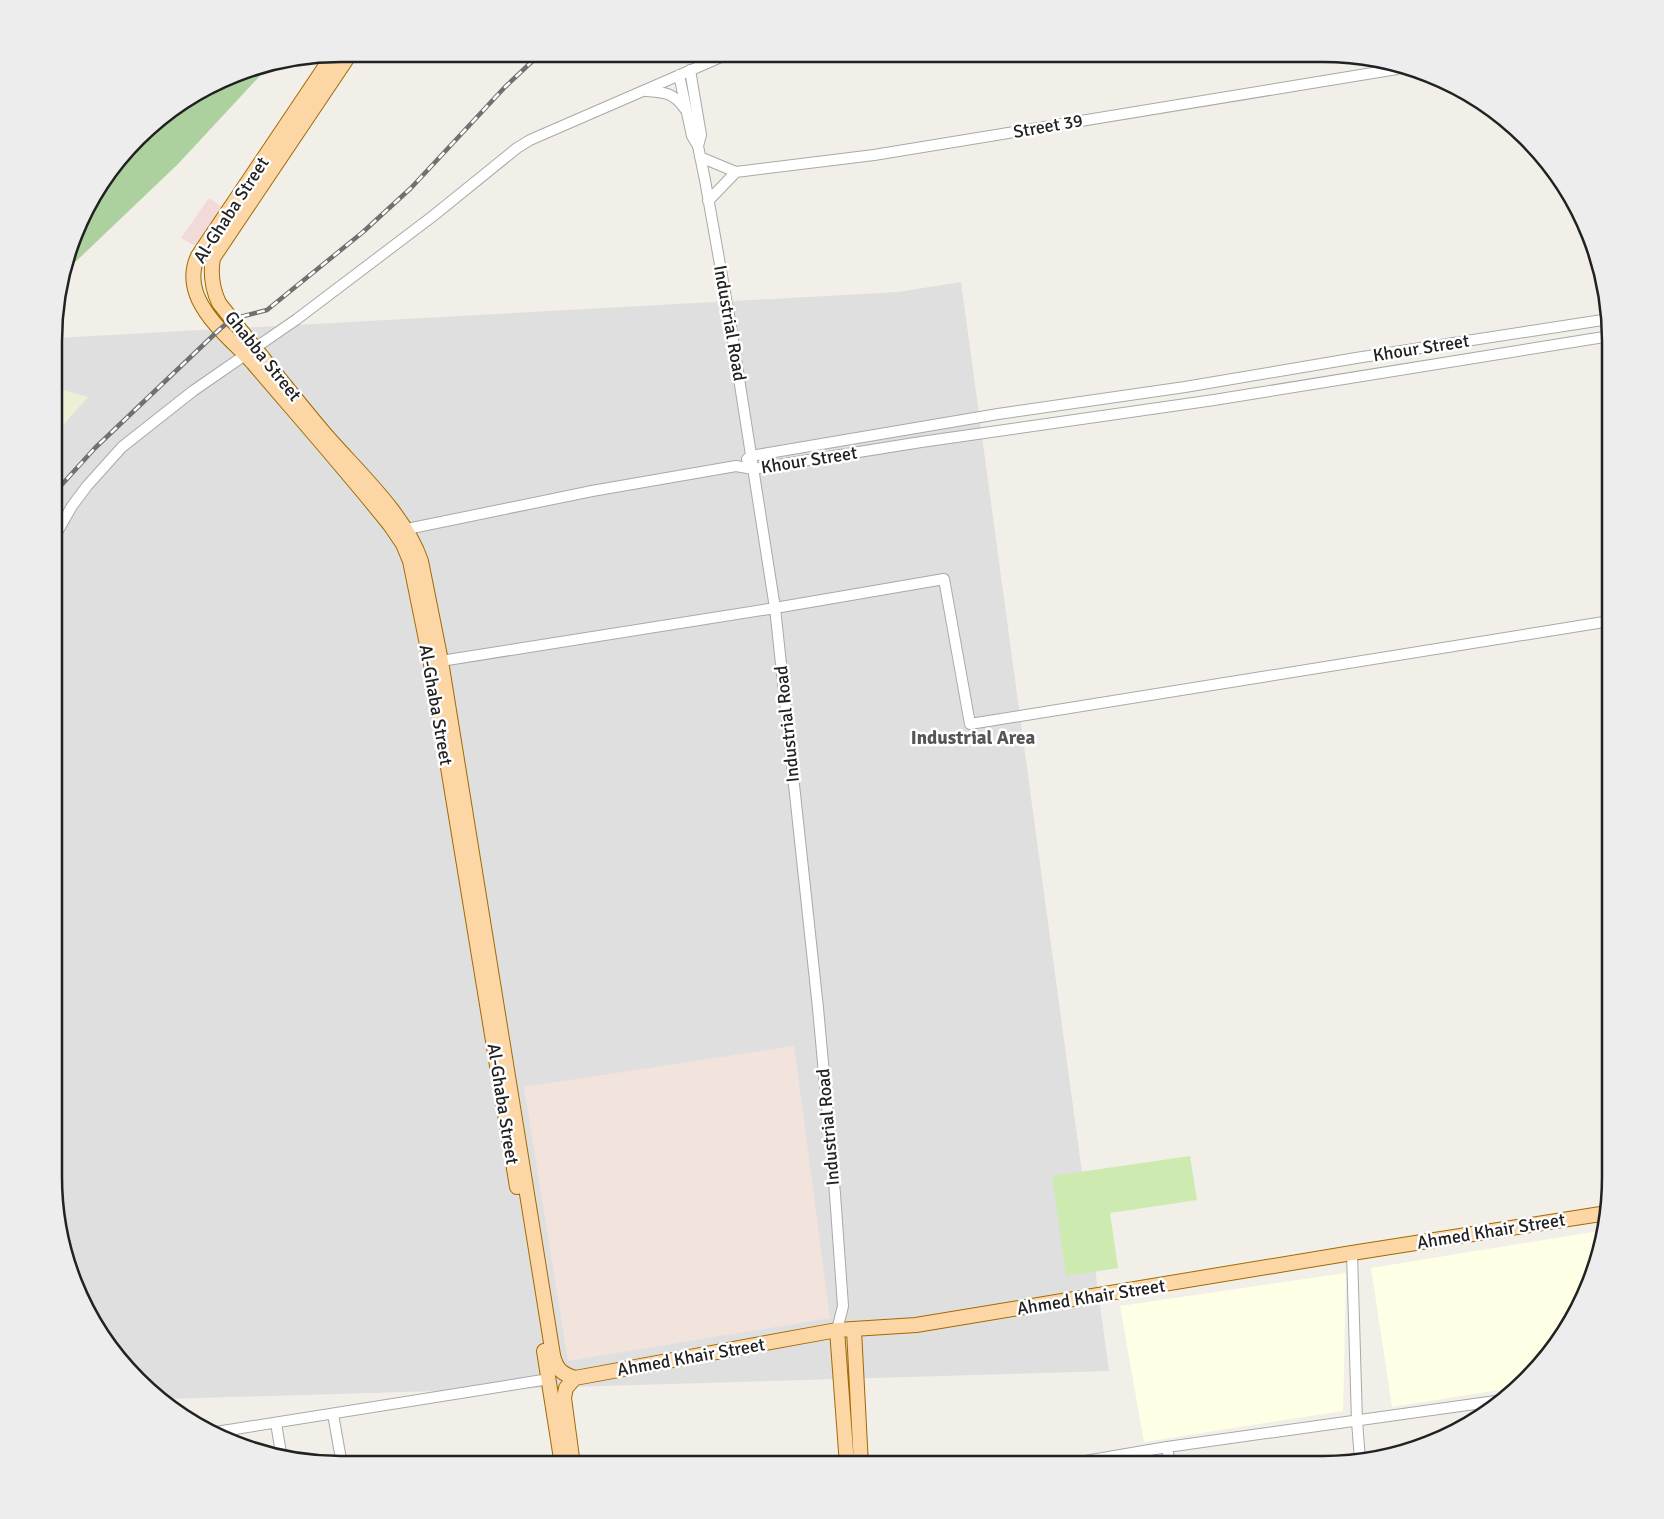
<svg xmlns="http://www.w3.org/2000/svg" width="1664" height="1519" viewBox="0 0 1664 1519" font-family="Signika,sans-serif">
<rect width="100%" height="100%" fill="#f2efe9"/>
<path fill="#e0dfdf" d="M 961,282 L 1109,1371 L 167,1399 L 125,1367 L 76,1287 L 54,1196 L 56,338 L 898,292 Z"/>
<path fill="#f2dad9" d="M 209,198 L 227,210 L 199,248 L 181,238 Z"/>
<path fill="#ffffe5" d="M 1605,1230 L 1581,1305 L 1518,1387 L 1392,1407 L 1371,1268 Z
M 1346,1273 L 1343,1411 L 1144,1442 L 1120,1306 Z"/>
<path fill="#f3e3dd" d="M 794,1046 L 830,1318 L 568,1361 L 524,1087 Z"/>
<path fill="#eef0d5" d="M 56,388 L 88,397 L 56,433 Z"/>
<path fill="#cdebb0" d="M 1190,1156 L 1197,1200 L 1110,1213 L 1118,1268 L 1066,1276 L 1052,1176 Z"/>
<path fill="#add19e" d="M 269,66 L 178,164 L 68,269 L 92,198 L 152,125 L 249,69 Z"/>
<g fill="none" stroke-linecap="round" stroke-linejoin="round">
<defs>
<path id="minor" d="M 690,70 L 701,135 L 698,146
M 679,75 L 692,136 L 698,146 L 705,180 L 730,321 L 775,608 L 818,1008 L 835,1194 L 843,1306 L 837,1330
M 646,91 C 665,92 674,93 685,109
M 700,157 L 736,172 L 874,155 L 1397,69
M 708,201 L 736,172
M 747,459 L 751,456 L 998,414 L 1185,387 L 1356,358 L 1609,319
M 407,529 L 592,491 L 736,466 L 753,469 L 921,442 L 1214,400 L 1610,336
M 56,534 L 72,506 L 87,486 L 122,447 L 193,391 L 297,319 L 433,216 L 517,148 L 530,140 L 728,54
M 441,661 L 775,608 L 944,579 L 970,724 L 1610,621
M 1352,1253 L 1357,1421 L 1360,1460
M 333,1414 L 342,1465
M 276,1423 L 282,1459
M 210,1433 L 549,1379
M 1167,1447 L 1170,1465
M 1062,1465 L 1167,1447 L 1503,1400"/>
<path id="major" d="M 350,54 L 213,258 C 210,275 212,288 219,303 C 254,347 289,391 325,434 C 358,472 405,514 421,561 L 441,661 L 553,1355 C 556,1369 562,1374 575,1378 L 837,1330 L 916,1325 L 1352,1253 L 1607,1213
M 333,55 L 198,256 C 191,271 192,285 199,300 C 211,325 235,343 253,363 C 299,417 346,470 390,525 L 403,544 L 410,561 L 431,664 L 517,1187
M 837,1330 L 847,1465
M 854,1330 L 861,1465
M 544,1351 L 562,1465
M 573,1465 L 564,1398 L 566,1388 L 575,1378"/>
</defs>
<use href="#minor" stroke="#a9a9a9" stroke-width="12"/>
<use href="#major" stroke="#a06b00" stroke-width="16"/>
<use href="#minor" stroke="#fff" stroke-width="10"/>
<use href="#major" stroke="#fcd6a4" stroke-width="14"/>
<defs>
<path id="rail" d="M 56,491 L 95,448 L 220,329 L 232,319 L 267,310 L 363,232 L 411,188 L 505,87 L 540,54"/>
</defs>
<use href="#rail" stroke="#707070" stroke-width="4.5"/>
<use href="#rail" stroke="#fff" stroke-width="2.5" stroke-dasharray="8" stroke-linecap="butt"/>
</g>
<g text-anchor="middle" stroke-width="5" stroke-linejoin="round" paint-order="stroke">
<g font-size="18" fill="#222" stroke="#fff">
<text transform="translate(1048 126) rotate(-10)" y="6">Street 39</text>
<text transform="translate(231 210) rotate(-57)" y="6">Al-Ghaba Street</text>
<text transform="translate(730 323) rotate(80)" y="6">Industrial Road</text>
<text transform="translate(1421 348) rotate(-9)" y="6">Khour Street</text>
<text transform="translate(263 356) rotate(51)" y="6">Ghabba Street</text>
<text transform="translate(809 460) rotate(-9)" y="6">Khour Street</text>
<text transform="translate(436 705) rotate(80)" y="6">Al-Ghaba Street</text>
<text transform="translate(787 724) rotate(-96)" y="6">Industrial Road</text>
<text transform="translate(503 1104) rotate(81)" y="6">Al-Ghaba Street</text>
<text transform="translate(828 1127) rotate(-95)" y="6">Industrial Road</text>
<text transform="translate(1491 1231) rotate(-9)" y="6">Ahmed Khair Street</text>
<text transform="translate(1091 1297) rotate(-9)" y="6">Ahmed Khair Street</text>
<text transform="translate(691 1357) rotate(-10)" y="6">Ahmed Khair Street</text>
</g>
<g font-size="19" font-weight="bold" fill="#555" stroke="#fff">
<text x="973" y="744">Industrial Area</text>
</g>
</g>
<path d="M0 0H1664V1519H0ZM341 62H1323A279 279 0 0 1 1602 341V1177A279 279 0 0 1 1323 1456H341A279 279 0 0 1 62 1177V341A279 279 0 0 1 341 62Z" fill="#ededed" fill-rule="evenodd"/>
<path fill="none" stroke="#222" stroke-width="2.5" d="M341 62H1323A279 279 0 0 1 1602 341V1177A279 279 0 0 1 1323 1456H341A279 279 0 0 1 62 1177V341A279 279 0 0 1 341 62Z"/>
</svg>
